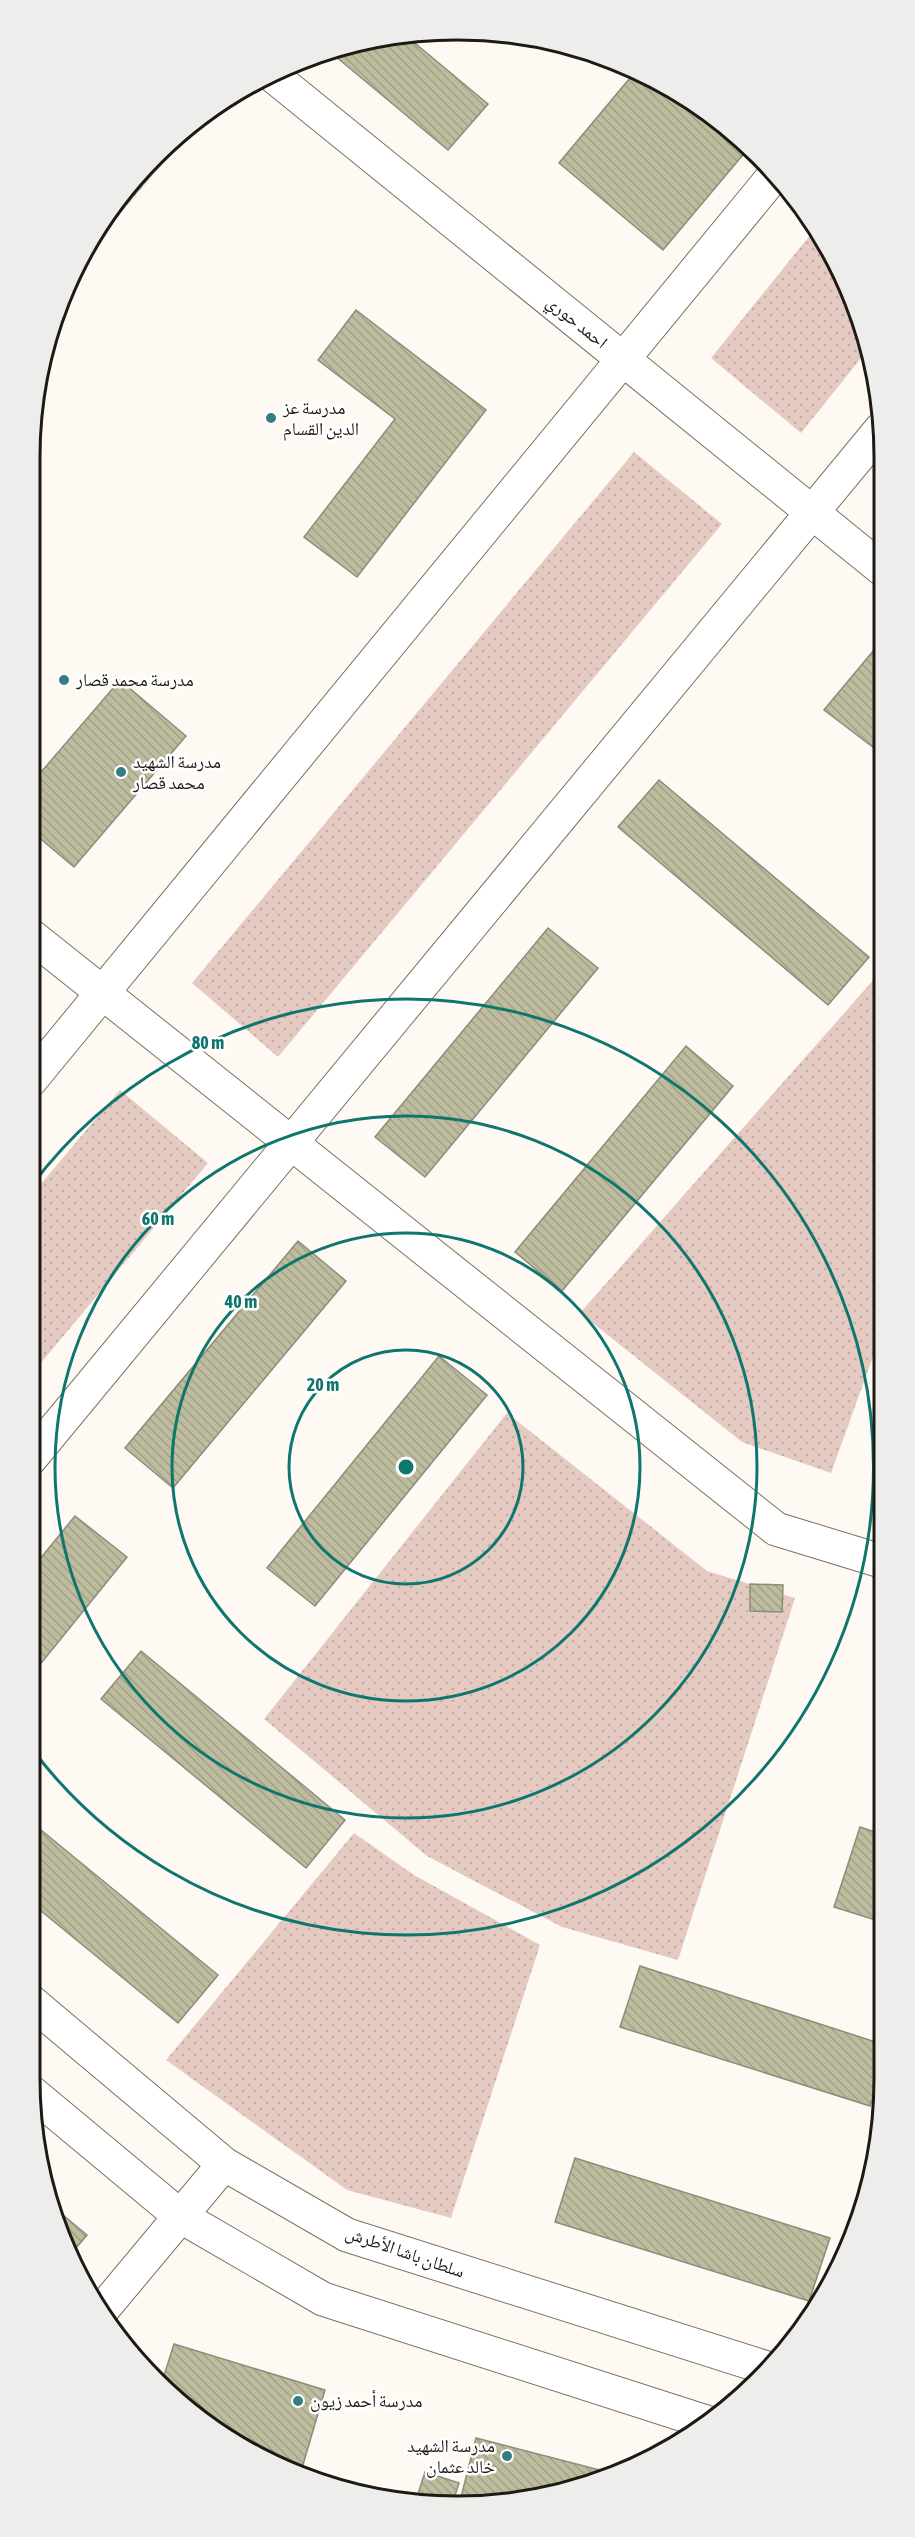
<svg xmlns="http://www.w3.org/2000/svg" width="915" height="2537" viewBox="0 0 915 2537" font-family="'Asap Condensed','Noto Naskh Arabic',sans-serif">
<defs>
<pattern id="grass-dots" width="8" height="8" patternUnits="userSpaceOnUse" patternTransform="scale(1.5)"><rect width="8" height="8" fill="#e5cac2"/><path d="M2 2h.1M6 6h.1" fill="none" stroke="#c4ada6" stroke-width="1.8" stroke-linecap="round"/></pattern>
<pattern id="building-back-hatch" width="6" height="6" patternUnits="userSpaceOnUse" patternTransform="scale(1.5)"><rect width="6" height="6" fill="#bdbc9e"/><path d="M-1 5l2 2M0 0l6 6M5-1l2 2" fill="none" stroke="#a2a187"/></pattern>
</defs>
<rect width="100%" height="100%" fill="#fefaf3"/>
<path fill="url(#grass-dots)" d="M 201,118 L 76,266 L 118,198 L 175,136 Z
M 815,229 L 841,269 L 866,352 L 801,433 L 711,358 Z
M 634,452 L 722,524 L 278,1057 L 192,983 Z
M 883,969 L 883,1329 L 831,1473 L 742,1442 L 580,1313 Z
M 120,1090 L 208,1163 L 30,1376 L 30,1197 Z
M 507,1413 L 707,1571 L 795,1598 L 678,1960 L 562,1927 L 427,1856 L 264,1719 Z
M 354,1833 L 414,1875 L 540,1945 L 451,2218 L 347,2190 L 166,2060 Z"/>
<path fill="url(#building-back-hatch)" stroke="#8c8c7b" stroke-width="1.5" d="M 404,34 L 488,104 L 448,150 L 329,51 Z
M 635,72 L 671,87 L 747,150 L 663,250 L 559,163 Z
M 356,310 L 486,410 L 357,577 L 304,537 L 395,419 L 318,360 Z
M 879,644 L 882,646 L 882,754 L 824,710 Z
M 120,680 L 186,736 L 74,867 L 30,830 L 30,761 L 42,771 Z
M 659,780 L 869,957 L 828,1005 L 618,827 Z
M 548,928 L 598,968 L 425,1177 L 375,1137 Z
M 686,1046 L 733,1086 L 562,1291 L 515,1252 Z
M 298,1241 L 346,1281 L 173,1488 L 125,1448 Z
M 439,1356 L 487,1395 L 315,1606 L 267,1568 Z
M 75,1516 L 127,1557 L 30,1677 L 30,1571 Z
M 750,1584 L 783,1585 L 782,1612 L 750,1611 Z
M 141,1651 L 345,1820 L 306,1868 L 101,1699 Z
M 30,1821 L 218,1975 L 178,2023 L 30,1902 Z
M 860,1827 L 884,1835 L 885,1923 L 834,1907 Z
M 640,1966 L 885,2045 L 885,2061 L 870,2106 L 620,2027 Z
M 575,2158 L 830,2238 L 809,2301 L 555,2222 Z
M 51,2205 L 87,2235 L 70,2255 L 62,2243 Z
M 174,2344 L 325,2390 L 302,2468 L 254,2454 L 197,2418 L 161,2385 Z
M 476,2438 L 611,2473 L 568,2493 L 485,2506 L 459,2505 Z
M 425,2472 L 459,2483 L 452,2505 L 428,2504 L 416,2500 Z"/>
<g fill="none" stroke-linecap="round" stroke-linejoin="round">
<defs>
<path id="minor" d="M 272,75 L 882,569
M 30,935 L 776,1529 L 884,1562
M 30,1081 L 776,173
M 30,1459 L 881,429
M 30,2001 L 224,2164 L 347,2235 L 770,2369
M 31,2092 L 180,2216 L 323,2299 L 709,2423
M 103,2309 L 224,2164"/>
</defs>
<use href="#minor" stroke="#7a7263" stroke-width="35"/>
<use href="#minor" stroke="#fff" stroke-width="33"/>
</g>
<g fill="none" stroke="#0f766e" stroke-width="3">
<circle cx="406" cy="1467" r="117"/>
<circle cx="406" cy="1467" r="234"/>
<circle cx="406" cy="1467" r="351"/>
<path d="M32 1185A468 468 0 1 1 32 1749"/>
</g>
<g fill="#347d81" stroke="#fff" stroke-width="2">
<circle cx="271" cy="418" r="6"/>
<circle cx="64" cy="680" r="6"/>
<circle cx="121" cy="772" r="6"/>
<circle cx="298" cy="2401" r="6"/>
<circle cx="507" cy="2456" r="6"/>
</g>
<g text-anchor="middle" stroke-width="5" stroke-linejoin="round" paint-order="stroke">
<g font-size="18" fill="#1d1913" stroke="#fff">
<text transform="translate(577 322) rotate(39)" y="6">احمد حوري</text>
<text transform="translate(405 2252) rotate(19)" y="6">سلطان باشا الأطرش</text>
</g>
<g font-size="18" fill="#1d1913" stroke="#fff" text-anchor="start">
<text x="283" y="414">مدرسة عز<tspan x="283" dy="21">الدين القسام</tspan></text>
<text x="76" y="686">مدرسة محمد قصار</text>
<text x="133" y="768">مدرسة الشهيد<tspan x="133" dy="21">محمد قصار</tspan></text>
<text x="310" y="2407">مدرسة أحمد زيون</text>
<text x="495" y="2452" text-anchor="end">مدرسة الشهيد<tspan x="495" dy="21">خالد عثمان</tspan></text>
</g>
</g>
<path d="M0 0H915V2537H0ZM457 40H457A417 417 0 0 1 874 457V2079A417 417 0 0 1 457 2496H457A417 417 0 0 1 40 2079V457A417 417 0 0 1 457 40Z" fill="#ededec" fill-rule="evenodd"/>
<path fill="none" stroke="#1d1913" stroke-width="3" d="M457 40H457A417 417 0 0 1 874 457V2079A417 417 0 0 1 457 2496H457A417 417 0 0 1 40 2079V457A417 417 0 0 1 457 40Z"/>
<circle cx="406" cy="1467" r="9" fill="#0f766e" stroke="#fff" stroke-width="3"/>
<g font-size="18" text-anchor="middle" font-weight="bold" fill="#0f766e" stroke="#fff" stroke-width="5" stroke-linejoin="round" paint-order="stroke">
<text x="208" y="1049">80 m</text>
<text x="158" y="1225">60 m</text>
<text x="241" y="1308">40 m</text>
<text x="323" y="1391">20 m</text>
</g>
</svg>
